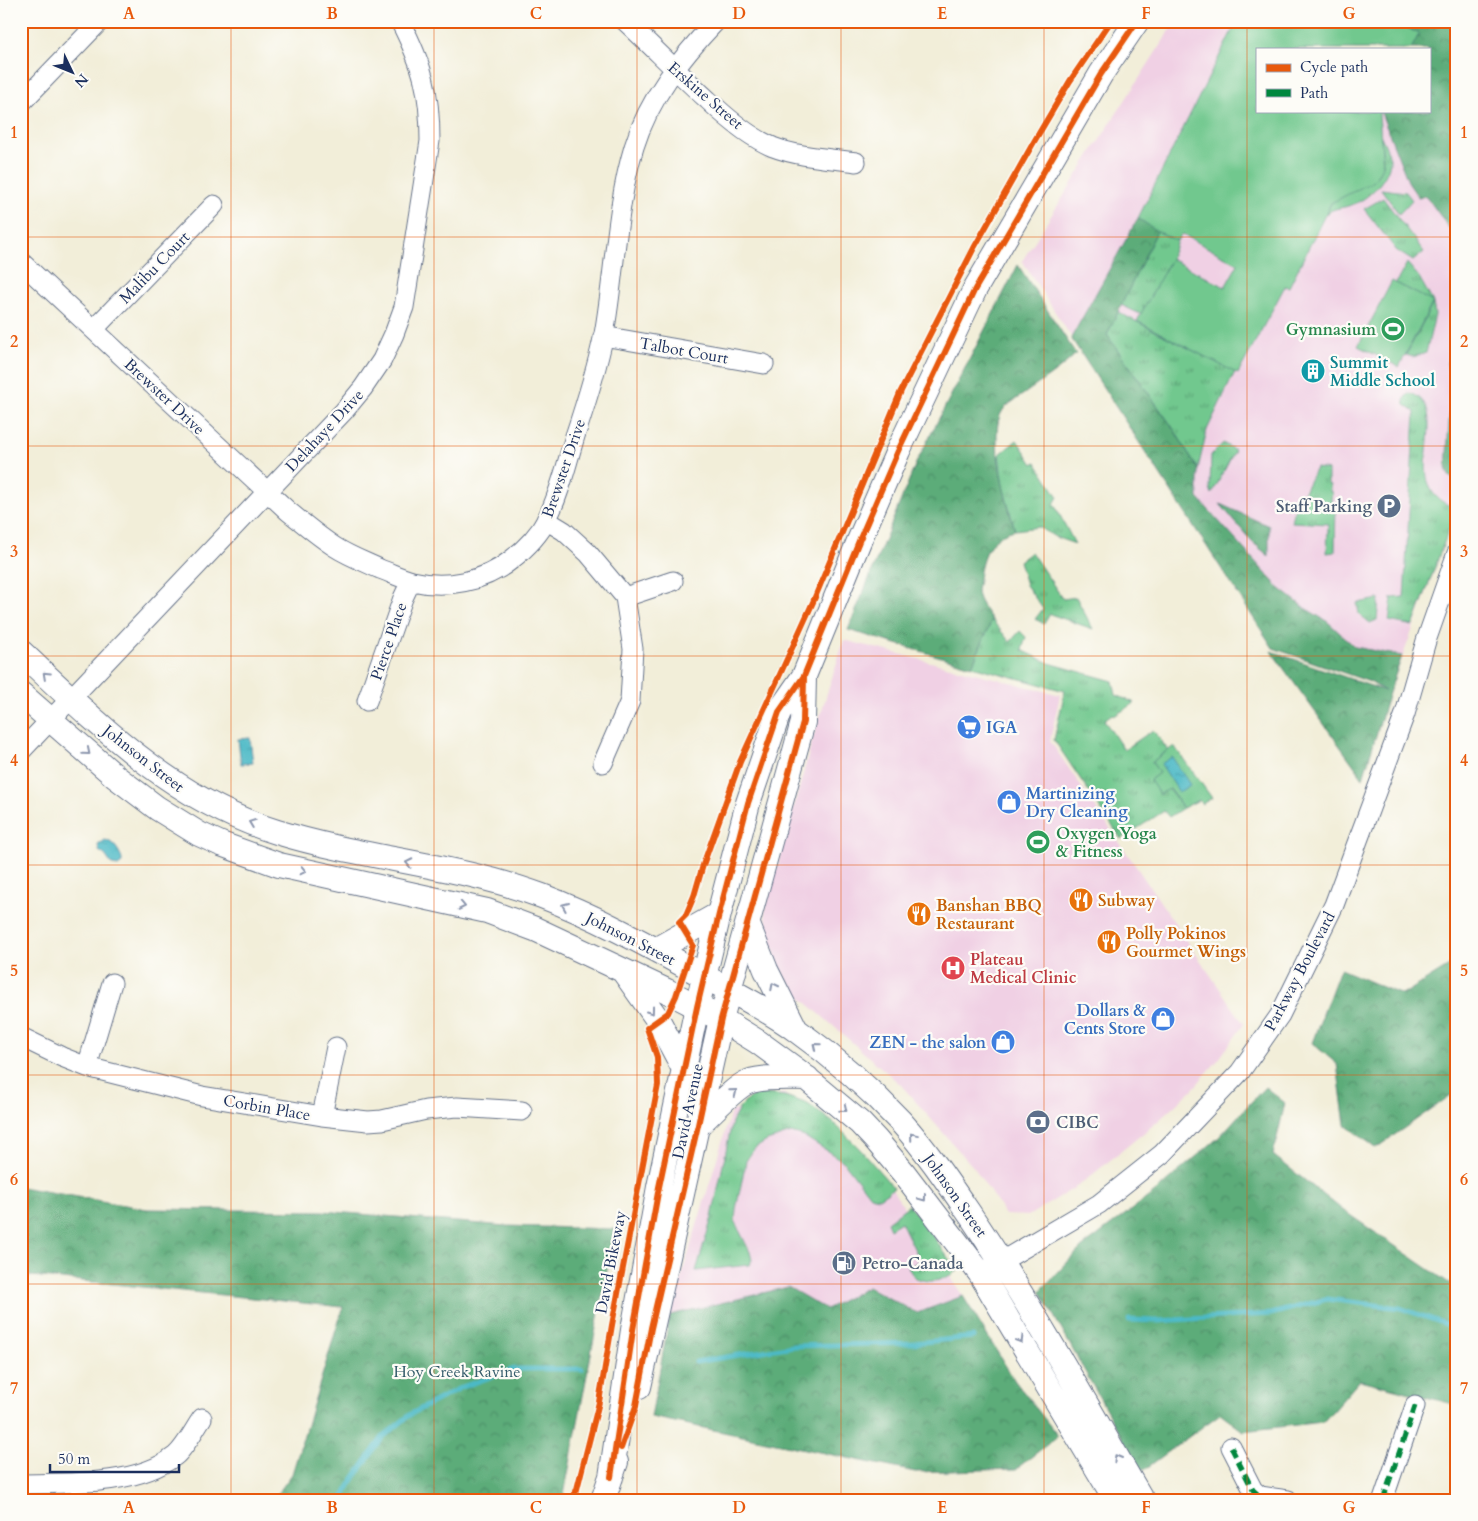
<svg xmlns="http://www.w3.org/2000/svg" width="1478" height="1521" viewBox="0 0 1478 1521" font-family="Cardo,serif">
<defs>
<pattern id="grass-tufts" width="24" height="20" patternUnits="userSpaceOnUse" patternTransform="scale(1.25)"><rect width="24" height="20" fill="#71c88e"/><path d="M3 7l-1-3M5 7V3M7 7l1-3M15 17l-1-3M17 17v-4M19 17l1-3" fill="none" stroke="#5ca377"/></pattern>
<pattern id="forest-crowns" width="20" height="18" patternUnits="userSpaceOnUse" patternTransform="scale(1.25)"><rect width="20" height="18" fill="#5cac79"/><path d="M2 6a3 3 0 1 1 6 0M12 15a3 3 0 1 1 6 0" fill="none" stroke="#4b8c66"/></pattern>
<pattern id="water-ripples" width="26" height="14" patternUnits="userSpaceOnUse" patternTransform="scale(1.25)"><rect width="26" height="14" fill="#4cb9c6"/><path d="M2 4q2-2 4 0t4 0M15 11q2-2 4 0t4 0" fill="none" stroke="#3e97a4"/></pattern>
</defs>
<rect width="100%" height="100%" fill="#fdfcf7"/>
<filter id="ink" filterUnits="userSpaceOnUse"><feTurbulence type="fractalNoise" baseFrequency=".02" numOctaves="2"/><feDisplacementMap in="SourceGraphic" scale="10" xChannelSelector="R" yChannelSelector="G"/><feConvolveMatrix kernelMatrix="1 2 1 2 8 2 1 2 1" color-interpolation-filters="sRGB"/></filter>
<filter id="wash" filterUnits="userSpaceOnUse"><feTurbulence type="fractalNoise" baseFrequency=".0096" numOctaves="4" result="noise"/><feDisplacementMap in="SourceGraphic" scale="20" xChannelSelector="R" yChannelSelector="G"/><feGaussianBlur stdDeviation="1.12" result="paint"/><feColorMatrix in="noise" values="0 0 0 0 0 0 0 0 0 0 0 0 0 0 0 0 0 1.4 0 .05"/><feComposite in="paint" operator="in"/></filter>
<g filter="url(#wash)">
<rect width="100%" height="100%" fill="#f2eed9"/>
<path fill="#f0d0e4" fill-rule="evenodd" d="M 1176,21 L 1457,21 L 1457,510 L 1389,693 L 1370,682 L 1273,648 L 1022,261 ZM 1257,49 L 1429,49 L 1429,111 L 1257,111 Z
M 844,640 L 1060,695 L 1050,741 L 1244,1024 L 1219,1059 L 1193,1089 L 1157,1122 L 1081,1184 L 1028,1216 L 1005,1215 L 975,1169 L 901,1085 L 801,998 L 779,968 L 769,936 L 765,912 L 813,738 Z
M 783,1093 L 827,1121 L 893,1191 L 963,1296 L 917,1313 L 868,1287 L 826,1309 L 788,1287 L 670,1315 L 731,1112 Z"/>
<path fill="url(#grass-tufts)" stroke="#467c76" d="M 1381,136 C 1384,143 1389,152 1390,159 C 1391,177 1367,201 1351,205 C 1341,209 1334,207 1326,214 L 1331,203 L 1383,165 Z
M 1381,189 L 1406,192 L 1412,200 L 1399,214 Z
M 1383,198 L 1424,252 L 1413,261 L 1397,251 L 1364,209 Z
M 1157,231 L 1177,241 L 1171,259 L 1142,315 L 1121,305 Z
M 1407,263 L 1419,277 L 1433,302 L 1396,283 Z
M 1433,303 L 1435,315 L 1426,353 L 1413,357 L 1406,355 Z
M 1118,312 L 1235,372 L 1207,430 L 1198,469 L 1171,425 L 1107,335 Z
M 1410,393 C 1458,409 1392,490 1457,508 L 1413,626 L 1389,621 L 1392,598 L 1404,597 L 1415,412 L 1405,405 L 1404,401 L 1406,396 Z
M 1017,440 L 1033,464 L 1036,462 L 1058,497 L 1054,504 L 1075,544 L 1055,537 L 1039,527 L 1015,530 L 1003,487 L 999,455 Z
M 1223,443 L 1235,450 L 1212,494 L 1210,488 L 1211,455 Z
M 1316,468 L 1328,470 L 1328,484 L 1330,485 L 1330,492 L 1332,492 L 1331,501 L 1333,501 L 1333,505 L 1336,504 L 1335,552 L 1327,553 L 1328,524 L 1292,522 L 1294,511 Z
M 1031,552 L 1063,599 L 1076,597 L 1093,629 L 1050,614 L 1044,624 L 1035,619 L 1043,609 L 1026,585 L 1019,561 Z
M 1379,599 L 1377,620 L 1370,623 L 1359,614 L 1357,603 Z
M 992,620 L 1010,642 L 1020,631 L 1026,637 L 1022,650 L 1049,663 L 1113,681 L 1116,695 L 1135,703 L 1114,716 L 1112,714 L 1104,720 L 1124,750 L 1153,730 L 1168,750 L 1152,762 L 1159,773 L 1150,780 L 1169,789 L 1183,808 L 1169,817 L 1164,811 L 1121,839 L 1054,740 L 1065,691 L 972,666 Z
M 761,1093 L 785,1096 L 808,1104 L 834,1123 L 859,1148 L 894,1188 L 879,1198 L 870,1196 L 843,1161 L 805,1137 L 791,1133 L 767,1141 L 754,1149 L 746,1161 L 736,1209 L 735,1222 L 750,1252 L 752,1260 L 749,1265 L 696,1271 L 712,1217 L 732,1122 L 740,1107 L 749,1098 Z
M 909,1205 L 932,1234 L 957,1271 C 941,1281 933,1284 915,1278 L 908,1268 L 920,1260 L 901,1222 L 890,1229 L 887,1222 Z"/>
<path fill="url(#forest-crowns)" stroke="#3c6e6c" d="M 1394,21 L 1457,21 L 1457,239 L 1426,196 L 1418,197 L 1409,184 L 1381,113 L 1382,111 L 1429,111 L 1429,49 L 1411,49 L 1419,34 Z
M 1138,218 L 1157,231 L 1107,335 L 1171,425 L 1198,469 L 1198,498 L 1279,588 L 1305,608 L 1328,622 L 1355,647 L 1402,656 L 1389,693 L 1363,778 L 1271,651 L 1385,691 L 1370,682 L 1273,648 L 1071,338 Z
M 1018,265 L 1076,354 C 1061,369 1042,381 1024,394 C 1018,398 1008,404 1003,410 C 987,432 1007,505 1015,530 C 990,535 981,557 979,580 C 978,585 976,592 978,596 C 980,604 988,613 992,620 L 972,666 L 848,630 L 916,463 Z
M 1457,326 L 1457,479 L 1454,480 L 1449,476 L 1446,468 L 1450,406 L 1450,379 L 1447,363 Z
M 1220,504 L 1269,526 L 1269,556 L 1252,542 Z
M 1457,961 L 1457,1091 L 1376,1148 L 1345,1125 L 1337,1064 L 1312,1043 L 1340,969 L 1402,995 Z
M 1265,1087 L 1285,1103 L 1273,1155 L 1344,1211 L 1452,1285 L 1457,1286 L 1457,1405 L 1360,1380 L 1323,1422 L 1243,1431 L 1220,1414 L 1141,1472 L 1040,1291 L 1081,1248 L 1156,1191 L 1219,1137 Z
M 21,1187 L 147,1209 L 323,1211 L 506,1226 L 615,1229 L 563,1500 L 273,1500 L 292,1474 L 343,1307 L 21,1275 Z
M 788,1287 L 826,1309 L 868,1287 L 917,1313 L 963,1296 L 1015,1381 L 1058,1436 L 1016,1469 L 915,1472 L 651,1417 L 670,1315 Z"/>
<path fill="#71c88e" stroke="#467c76" d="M 1237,21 L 1394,21 L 1419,34 L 1411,49 L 1257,49 L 1257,111 L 1380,111 L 1379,114 L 1383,165 L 1374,181 L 1331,203 L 1289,287 L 1285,286 L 1238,374 L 1137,321 L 1171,259 L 1225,287 L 1238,264 L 1182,234 L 1177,241 L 1157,231 L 1138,218 Z
M 1392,281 L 1433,302 L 1399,367 L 1358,346 Z
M 1174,746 L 1212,798 L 1202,804 L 1199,800 L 1183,808 L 1170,789 L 1159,794 L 1150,780 L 1159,773 L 1152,762 Z"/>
<path fill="url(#water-ripples)" stroke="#347492" d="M 250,738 L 253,763 L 241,764 L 238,739 Z
M 1172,757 L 1190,785 L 1179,792 L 1161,764 Z
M 105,840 C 113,841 123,854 122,863 L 118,866 L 112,865 L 105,855 L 99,851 L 98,845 Z"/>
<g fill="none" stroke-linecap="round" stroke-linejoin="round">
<path stroke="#4cb9c6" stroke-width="5" d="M 1129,1320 L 1158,1321 L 1271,1314 L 1327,1299 L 1400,1308 L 1457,1328
M 696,1362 L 793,1346 L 913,1343 L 973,1337
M 342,1500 L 350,1484 L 383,1437 L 411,1414 L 462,1387 L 514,1369 L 582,1369"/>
</g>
</g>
<g filter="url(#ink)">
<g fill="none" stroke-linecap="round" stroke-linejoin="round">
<defs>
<path id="minor" d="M 625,21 C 653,47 680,75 708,100 C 727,118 749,137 773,147 C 799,157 828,158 856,162
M 21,103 L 100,21
M 21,262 L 288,511 C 303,523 318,536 335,547 C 349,556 365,562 380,569 C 391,573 401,578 412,581 C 446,589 484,582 511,560 C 525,549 539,535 547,519 C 560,493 567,463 575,436 C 586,403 597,368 604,334 C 615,273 616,206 634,147 C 649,98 681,58 716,21
M 94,329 L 214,205
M 603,336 L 764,364
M 546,520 L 564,531 L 588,553 L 625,597 L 633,649 L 630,701 L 603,763
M 625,597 L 673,581
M 367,701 L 403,598 L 411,581
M 21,751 L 344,411 L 363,388 L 382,360 L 394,334 L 404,307 L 430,141 C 430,91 423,66 400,21
M 21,1037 L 62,1057 L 87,1067 L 202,1096 L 322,1116 L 368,1121 L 382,1120 L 426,1110 L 457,1107 L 522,1111
M 87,1067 L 112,983
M 322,1116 L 336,1047
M 990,1268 L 1099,1204 L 1162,1154 L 1240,1072 L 1280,1015 L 1334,905 L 1405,714 L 1426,641 L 1457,553
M 1231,1447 L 1253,1490 L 1260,1496 L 1288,1500
M 21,1484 C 69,1483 136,1486 175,1456 C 185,1448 195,1428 202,1418
M 1383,1500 L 1415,1406"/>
<path id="major" d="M 21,652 C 98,724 174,801 277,832 C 364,859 457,864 542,896 C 597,917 649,946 700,974 C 732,992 766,1008 796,1030 C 831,1055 871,1090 901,1122 C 927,1151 949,1184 971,1216 C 1033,1308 1086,1405 1142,1500
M 21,694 L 116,777 L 157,808 L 199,834 L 221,844 L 279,865 L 487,911 L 535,929 L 667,991 L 721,1019 L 758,1042 L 799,1072 L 860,1123 L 876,1140 L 903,1172 L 980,1273 L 1116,1500
M 748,925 L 766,970 L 796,1030
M 657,949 L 719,914
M 624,972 L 658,1020 L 685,1071
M 698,1125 C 711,1114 733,1088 748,1082 C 763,1076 791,1078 807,1078
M 639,1387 L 721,1019 L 803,722 L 804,676
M 611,1477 L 633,1330 L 659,1187 L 697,1007 L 719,914 L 748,803 L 779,712 L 804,676 L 859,541 L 898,451 L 975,289 L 1101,74 L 1137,21
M 603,1500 L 616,1462"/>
</defs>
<use href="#minor" stroke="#667289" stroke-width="21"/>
<use href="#major" stroke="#667289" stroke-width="26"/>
<use href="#minor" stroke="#fff" stroke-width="19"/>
<use href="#major" stroke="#fff" stroke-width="24"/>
<path stroke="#00873e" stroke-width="5" stroke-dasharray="10 5" stroke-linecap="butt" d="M 1231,1447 L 1253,1490 L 1260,1496 L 1288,1500
M 1383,1500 L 1415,1406"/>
<defs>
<path id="cycleway" d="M 621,1448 L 636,1406 L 651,1328 L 698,1125 L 721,1019 L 803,722 L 804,676
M 611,1477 L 633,1330 L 659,1187 L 697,1007 L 719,914 L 748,803 L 779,712 L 804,676 L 859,541 L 898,451 L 975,289 L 1101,74 L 1137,21
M 572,1500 L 577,1489 L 599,1402 L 612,1325 L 658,1085 L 657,1057 L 647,1028 L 668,1013 L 676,996 L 693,945 L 679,922 L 686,915 L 694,896 L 703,865 L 740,762 L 813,602 L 901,391 L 974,248 L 1035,140 L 1070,81 L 1111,21"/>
</defs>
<use href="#cycleway" stroke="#fdfcf7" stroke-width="9"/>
<use href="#cycleway" stroke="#e8590c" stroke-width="6"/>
</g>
<defs><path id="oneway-chevron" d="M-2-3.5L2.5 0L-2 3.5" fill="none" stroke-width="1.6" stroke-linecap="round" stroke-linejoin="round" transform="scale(1.25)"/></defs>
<g stroke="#8d97ae">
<use href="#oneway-chevron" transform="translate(46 675) rotate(-137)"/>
<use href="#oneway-chevron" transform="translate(87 752) rotate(40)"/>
<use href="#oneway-chevron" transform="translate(252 823) rotate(-159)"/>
<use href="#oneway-chevron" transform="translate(409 863) rotate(-168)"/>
<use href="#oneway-chevron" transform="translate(303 871) rotate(13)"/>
<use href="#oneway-chevron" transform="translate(462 906) rotate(12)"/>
<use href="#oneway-chevron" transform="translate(565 906) rotate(-157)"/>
<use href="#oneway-chevron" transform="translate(774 986) rotate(-117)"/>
<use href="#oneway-chevron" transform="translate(651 1011) rotate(54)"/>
<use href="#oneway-chevron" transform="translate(816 1046) rotate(-141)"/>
<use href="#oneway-chevron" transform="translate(734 1092) rotate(-39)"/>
<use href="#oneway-chevron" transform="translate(844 1109) rotate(40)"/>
<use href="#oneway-chevron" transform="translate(913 1136) rotate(-130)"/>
<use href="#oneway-chevron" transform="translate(923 1198) rotate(53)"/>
<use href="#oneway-chevron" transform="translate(1020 1340) rotate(59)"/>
<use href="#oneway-chevron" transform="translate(1117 1458) rotate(-120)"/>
</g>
</g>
<path fill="none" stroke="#e8590c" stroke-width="1" stroke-opacity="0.55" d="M 231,21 L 231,1500M 434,21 L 434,1500M 637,21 L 637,1500M 841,21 L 841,1500M 1044,21 L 1044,1500M 1247,21 L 1247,1500M 21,237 L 1457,237M 21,446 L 1457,446M 21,656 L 1457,656M 21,865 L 1457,865M 21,1075 L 1457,1075M 21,1284 L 1457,1284"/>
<defs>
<symbol id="stadium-disc" viewBox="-11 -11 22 22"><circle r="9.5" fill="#2e9e5b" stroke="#fdfcf7"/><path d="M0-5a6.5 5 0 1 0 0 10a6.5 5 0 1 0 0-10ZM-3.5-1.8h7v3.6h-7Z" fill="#fff"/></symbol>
<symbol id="building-disc" viewBox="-11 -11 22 22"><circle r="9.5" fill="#0f9aa8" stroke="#fdfcf7"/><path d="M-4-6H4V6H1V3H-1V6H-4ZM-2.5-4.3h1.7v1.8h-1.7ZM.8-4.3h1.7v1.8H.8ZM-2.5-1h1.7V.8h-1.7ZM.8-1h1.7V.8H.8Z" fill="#fff"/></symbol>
<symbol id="parking-disc" viewBox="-11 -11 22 22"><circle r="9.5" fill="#5c6f8a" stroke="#fdfcf7"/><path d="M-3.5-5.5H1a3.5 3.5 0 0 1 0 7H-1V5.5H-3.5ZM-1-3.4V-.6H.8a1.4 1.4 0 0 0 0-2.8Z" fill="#fff"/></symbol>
<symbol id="supermarket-disc" viewBox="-11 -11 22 22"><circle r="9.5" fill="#3f7fe0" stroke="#fdfcf7"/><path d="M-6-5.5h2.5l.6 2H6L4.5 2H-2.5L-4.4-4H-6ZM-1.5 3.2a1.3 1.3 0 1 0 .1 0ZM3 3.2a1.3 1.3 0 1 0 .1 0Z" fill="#fff"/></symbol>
<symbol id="shop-disc" viewBox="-11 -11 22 22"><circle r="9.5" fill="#3f7fe0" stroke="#fdfcf7"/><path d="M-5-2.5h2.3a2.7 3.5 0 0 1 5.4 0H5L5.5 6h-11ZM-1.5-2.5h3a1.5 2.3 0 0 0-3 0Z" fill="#fff"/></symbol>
<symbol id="restaurant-disc" viewBox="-11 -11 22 22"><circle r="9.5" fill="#e8710a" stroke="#fdfcf7"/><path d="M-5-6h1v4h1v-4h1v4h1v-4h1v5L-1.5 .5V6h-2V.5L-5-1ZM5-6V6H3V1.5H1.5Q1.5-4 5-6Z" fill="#fff"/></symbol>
<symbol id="hospital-disc" viewBox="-11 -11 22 22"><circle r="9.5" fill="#e0444e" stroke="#fdfcf7"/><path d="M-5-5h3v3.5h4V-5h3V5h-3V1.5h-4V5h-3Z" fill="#fff"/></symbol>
<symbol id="bank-disc" viewBox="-11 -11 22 22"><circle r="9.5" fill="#5c6f8a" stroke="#fdfcf7"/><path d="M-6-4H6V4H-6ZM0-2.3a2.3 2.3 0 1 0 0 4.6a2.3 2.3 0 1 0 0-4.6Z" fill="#fff"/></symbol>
<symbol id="fuel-disc" viewBox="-11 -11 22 22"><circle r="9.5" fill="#5c6f8a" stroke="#fdfcf7"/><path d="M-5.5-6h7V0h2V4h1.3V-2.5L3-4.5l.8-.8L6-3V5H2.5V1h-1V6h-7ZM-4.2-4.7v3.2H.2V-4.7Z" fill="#fff"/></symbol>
</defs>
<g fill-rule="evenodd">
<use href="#stadium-disc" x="1379" y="315" width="28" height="28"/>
<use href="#building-disc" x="1299" y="357" width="28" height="28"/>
<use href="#parking-disc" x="1375" y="492" width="28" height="28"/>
<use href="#supermarket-disc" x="955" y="713" width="28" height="28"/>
<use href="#shop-disc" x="995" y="788" width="28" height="28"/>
<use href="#stadium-disc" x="1024" y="828" width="28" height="28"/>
<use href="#restaurant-disc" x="1067" y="886" width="28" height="28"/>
<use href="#restaurant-disc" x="905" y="900" width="28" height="28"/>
<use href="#restaurant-disc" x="1095" y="928" width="28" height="28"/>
<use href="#hospital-disc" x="939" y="954" width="28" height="28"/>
<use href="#shop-disc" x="1149" y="1005" width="28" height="28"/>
<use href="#shop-disc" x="989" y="1028" width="28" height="28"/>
<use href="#bank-disc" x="1024" y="1108" width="28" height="28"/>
<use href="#fuel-disc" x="830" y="1249" width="28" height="28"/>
</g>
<g text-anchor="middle" stroke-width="4.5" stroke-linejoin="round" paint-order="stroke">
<g font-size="16" fill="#1b2f5e" stroke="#fdfcf7">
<text transform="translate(706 95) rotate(41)" y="6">Erskine Street</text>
<text transform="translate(154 267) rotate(-46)" y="6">Malibu Court</text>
<text transform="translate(684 350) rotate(10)" y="6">Talbot Court</text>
<text transform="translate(165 396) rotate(43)" y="6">Brewster Drive</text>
<text transform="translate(324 430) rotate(-47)" y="6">Delahaye Drive</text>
<text transform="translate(563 468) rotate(-71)" y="6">Brewster Drive</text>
<text transform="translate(388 641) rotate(-71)" y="6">Pierce Place</text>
<text transform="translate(144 758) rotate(38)" y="6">Johnson Street</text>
<text transform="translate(631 938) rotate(27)" y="6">Johnson Street</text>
<text transform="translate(1299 971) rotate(-62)" y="6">Parkway Boulevard</text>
<text transform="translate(267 1107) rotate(10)" y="6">Corbin Place</text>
<text transform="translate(687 1111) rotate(-78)" y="6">David Avenue</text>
<text transform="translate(956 1195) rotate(55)" y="6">Johnson Street</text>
<text transform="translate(610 1262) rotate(-79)" y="6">David Bikeway</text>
</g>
<g font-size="16" font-weight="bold" fill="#27864d" stroke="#fdfcf7" text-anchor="end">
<text x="1376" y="335">Gymnasium</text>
<text x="1056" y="839" text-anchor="start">Oxygen Yoga<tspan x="1056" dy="18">&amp; Fitness</tspan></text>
</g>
<g font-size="16" font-weight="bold" fill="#0d838f" stroke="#fdfcf7" text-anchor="start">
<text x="1330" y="368">Summit<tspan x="1330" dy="18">Middle School</tspan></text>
</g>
<g font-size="16" font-weight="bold" fill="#4e5e75" stroke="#fdfcf7" text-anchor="start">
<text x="1372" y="512" text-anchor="end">Staff Parking</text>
<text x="1056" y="1128">CIBC</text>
<text x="862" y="1269">Petro-Canada</text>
</g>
<g font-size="16" font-weight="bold" fill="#366cbe" stroke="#fdfcf7" text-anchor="start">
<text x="986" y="733">IGA</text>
<text x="1026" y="799">Martinizing<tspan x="1026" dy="18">Dry Cleaning</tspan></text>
<text x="1146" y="1016" text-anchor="end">Dollars &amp;<tspan x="1146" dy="18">Cents Store</tspan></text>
<text x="986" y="1048" text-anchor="end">ZEN - the salon</text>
</g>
<g font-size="16" font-weight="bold" fill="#c56008" stroke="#fdfcf7" text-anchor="start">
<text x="1098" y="906">Subway</text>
<text x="936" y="911">Banshan BBQ<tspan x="936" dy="18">Restaurant</tspan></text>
<text x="1126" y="939">Polly Pokinos<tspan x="1126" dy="18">Gourmet Wings</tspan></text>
</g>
<g font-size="16" font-weight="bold" fill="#be3a42" stroke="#fdfcf7" text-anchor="start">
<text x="970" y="965">Plateau<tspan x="970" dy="18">Medical Clinic</tspan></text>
</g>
<g font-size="16" fill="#355d6c" stroke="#fdfcf7">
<text x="457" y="1377">Hoy Creek Ravine</text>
</g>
</g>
<rect width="1478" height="1521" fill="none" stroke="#fdfcf7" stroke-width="55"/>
<rect x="1256" y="48" width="175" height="65" fill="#fdfcf7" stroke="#a3aaba"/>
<rect x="1266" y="64" width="25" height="8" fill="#e8590c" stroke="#a3aaba"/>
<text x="1300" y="72" font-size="15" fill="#1b2f5e">Cycle path</text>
<rect x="1266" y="89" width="25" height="8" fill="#00873e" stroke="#a3aaba"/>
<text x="1300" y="98" font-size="15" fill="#1b2f5e">Path</text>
<g transform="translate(72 72) rotate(133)" stroke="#fdfcf7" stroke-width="4" paint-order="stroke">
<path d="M0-4L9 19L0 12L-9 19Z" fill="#1b2f5e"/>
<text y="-8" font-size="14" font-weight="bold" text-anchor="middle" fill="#1b2f5e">N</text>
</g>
<path d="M50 1464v8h129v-8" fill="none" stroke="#1b2f5e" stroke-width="2.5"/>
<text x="58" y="1464" font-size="15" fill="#1b2f5e" stroke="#fdfcf7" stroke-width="4" paint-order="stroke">50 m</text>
<rect x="28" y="28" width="1422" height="1466" fill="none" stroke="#e8590c" stroke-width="2"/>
<g font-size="16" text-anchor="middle" font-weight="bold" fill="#e8590c">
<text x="129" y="19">A</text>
<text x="332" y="19">B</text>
<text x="536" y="19">C</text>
<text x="739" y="19">D</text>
<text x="942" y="19">E</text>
<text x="1146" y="19">F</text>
<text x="1349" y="19">G</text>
<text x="14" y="138">1</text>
<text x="1464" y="138">1</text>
<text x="14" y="347">2</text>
<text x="1464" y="347">2</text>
<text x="14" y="557">3</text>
<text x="1464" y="557">3</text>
<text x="14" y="766">4</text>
<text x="1464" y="766">4</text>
<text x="14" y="976">5</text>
<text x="1464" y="976">5</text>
<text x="14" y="1185">6</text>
<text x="1464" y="1185">6</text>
<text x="14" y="1394">7</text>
<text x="1464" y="1394">7</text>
<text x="129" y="1513">A</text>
<text x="332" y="1513">B</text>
<text x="536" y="1513">C</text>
<text x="739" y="1513">D</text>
<text x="942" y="1513">E</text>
<text x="1146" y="1513">F</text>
<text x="1349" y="1513">G</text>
</g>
</svg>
